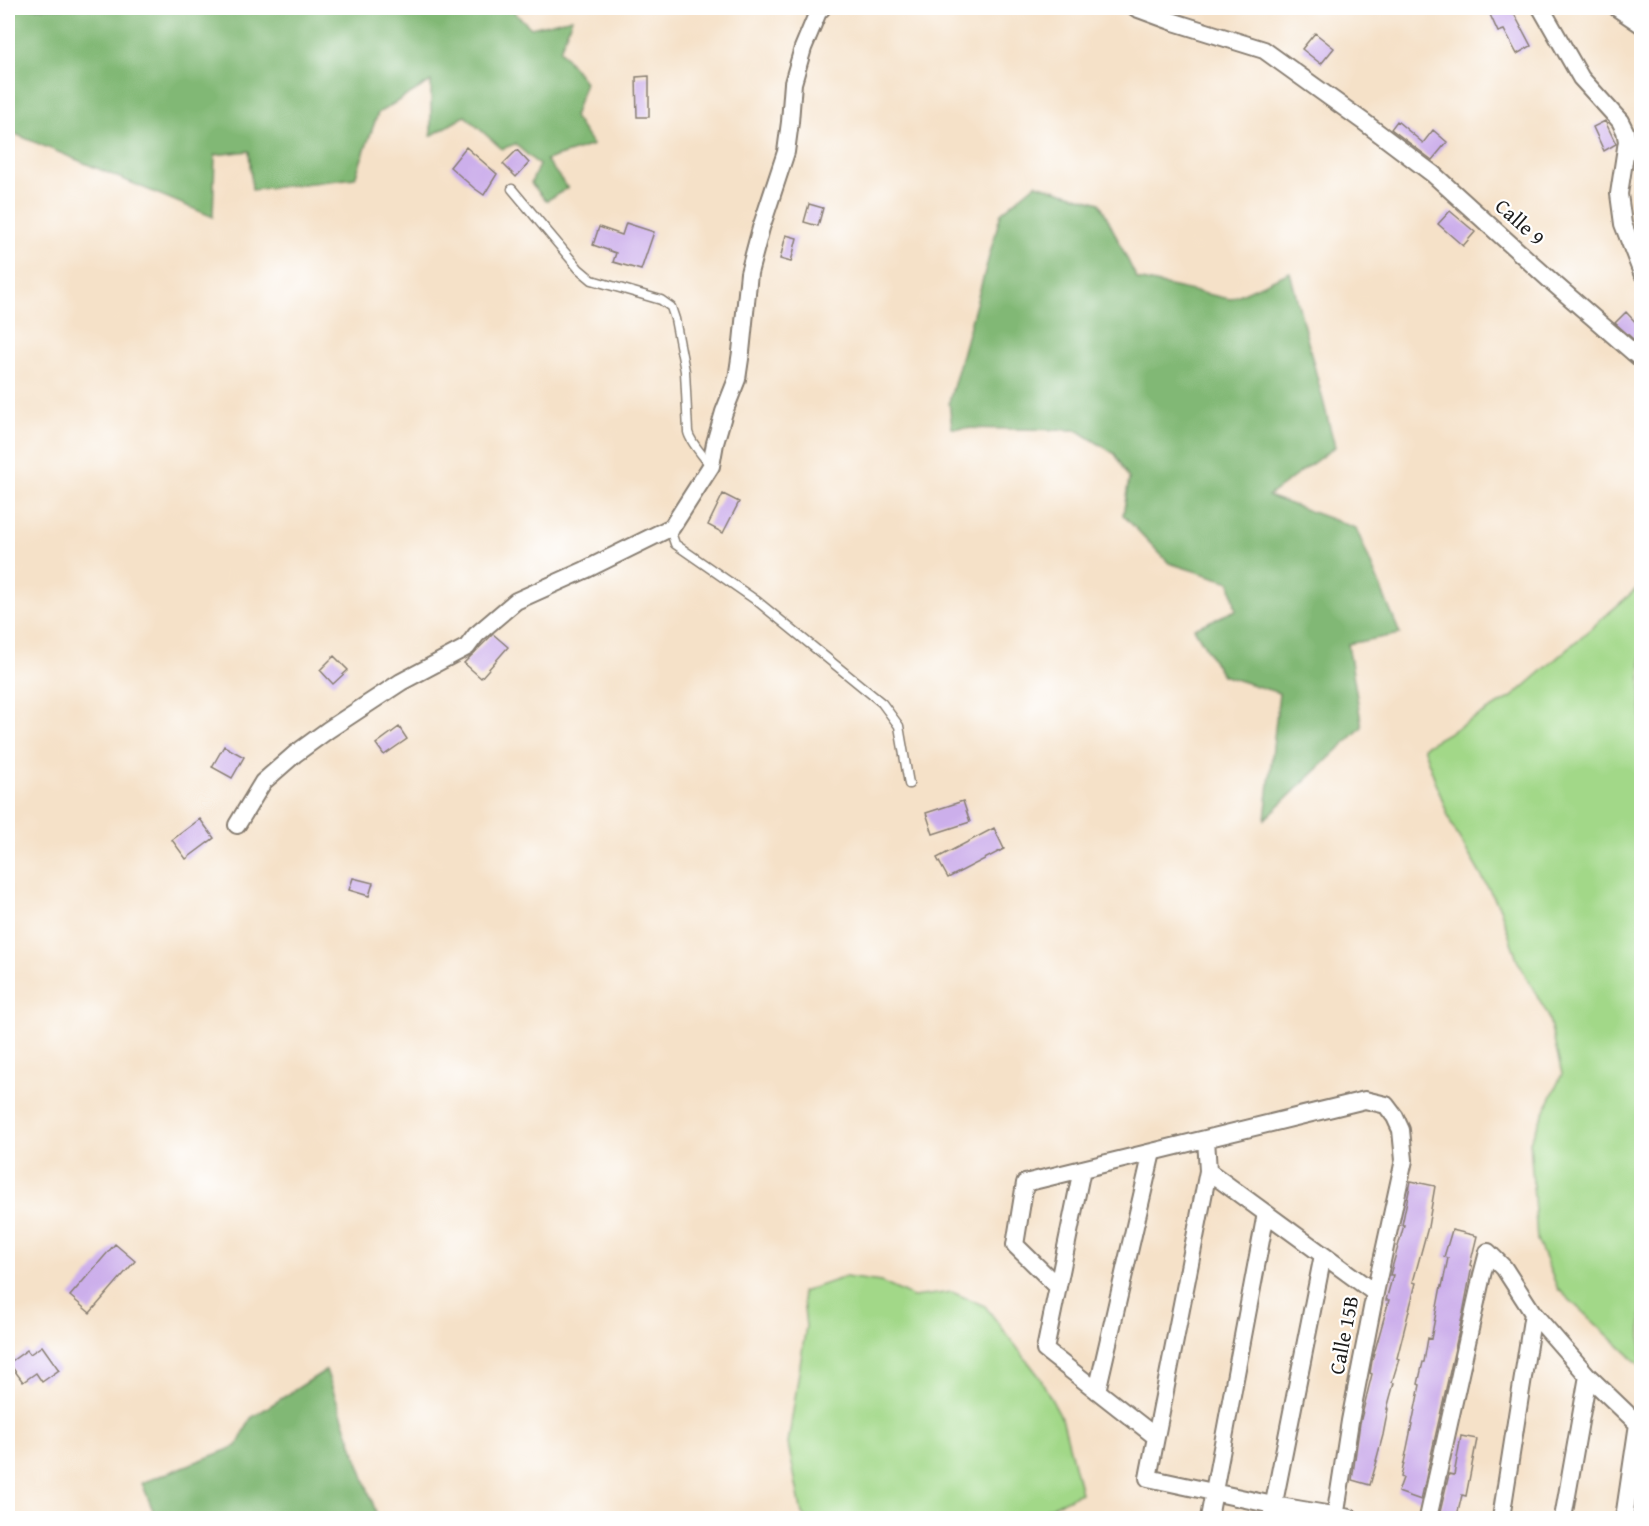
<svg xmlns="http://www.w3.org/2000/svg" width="1649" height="1526" viewBox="0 0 1649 1526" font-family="'Gentium Book Plus',serif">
<rect width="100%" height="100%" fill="#fff"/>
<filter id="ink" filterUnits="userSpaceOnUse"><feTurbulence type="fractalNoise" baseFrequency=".0167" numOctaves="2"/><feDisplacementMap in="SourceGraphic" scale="12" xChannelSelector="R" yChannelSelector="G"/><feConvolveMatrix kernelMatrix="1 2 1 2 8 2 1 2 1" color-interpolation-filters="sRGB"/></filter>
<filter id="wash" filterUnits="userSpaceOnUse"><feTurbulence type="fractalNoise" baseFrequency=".008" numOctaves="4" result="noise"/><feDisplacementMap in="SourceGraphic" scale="24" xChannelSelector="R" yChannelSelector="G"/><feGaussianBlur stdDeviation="1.35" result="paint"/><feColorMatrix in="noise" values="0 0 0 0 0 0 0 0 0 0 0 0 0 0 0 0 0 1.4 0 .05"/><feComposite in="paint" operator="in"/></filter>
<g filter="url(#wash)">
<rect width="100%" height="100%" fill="#f5e1c8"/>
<path fill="#a2d888" stroke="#5f7a52" stroke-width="1.5" d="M 1641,585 L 1641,1366 L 1558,1289 L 1537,1240 L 1530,1142 L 1562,1074 L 1548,1015 L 1517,960 L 1500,908 L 1451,824 L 1423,747 L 1512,697 Z
M 845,1277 L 881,1282 L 913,1297 L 952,1292 L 985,1306 L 1039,1376 L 1063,1421 L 1081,1493 L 1046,1509 L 1041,1518 L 807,1518 L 802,1514 L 788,1444 L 806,1326 L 802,1292 Z"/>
<path fill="#81b874" stroke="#4e6a48" stroke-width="1.5" d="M 8,8 L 510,8 L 531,28 L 572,18 L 560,50 L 585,82 L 574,117 L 593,145 L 546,160 L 568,188 L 546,201 L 531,183 L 539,165 L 515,144 L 502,149 L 465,116 L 431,136 L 431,81 L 378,113 L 355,178 L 252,190 L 249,151 L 215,155 L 213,217 L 8,131 Z
M 1036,184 L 1100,203 L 1137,279 L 1230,299 L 1290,272 L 1335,447 L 1268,496 L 1356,528 L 1400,634 L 1348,644 L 1362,727 L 1265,819 L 1279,693 L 1222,675 L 1194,628 L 1236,610 L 1230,582 L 1169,563 L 1123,515 L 1129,479 L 1115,454 L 1077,430 L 952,428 L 949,402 L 1001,213 Z
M 326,1370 L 378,1518 L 156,1518 L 142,1483 L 237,1446 L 251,1418 Z"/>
<g id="blocks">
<path fill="#ccafeb" d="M 1487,8 L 1511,8 L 1531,46 L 1517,54 L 1504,30 L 1498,32 Z
M 1315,33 L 1334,48 L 1321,64 L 1302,49 Z
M 649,76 L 649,117 L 637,117 L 636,77 Z
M 1397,121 L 1423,143 L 1433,130 L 1447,142 L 1432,160 L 1391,129 Z
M 1605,121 L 1616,144 L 1604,151 L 1593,127 Z
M 466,147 L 497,174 L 484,195 L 474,188 L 450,167 Z
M 517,150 L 529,163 L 516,177 L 503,164 Z
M 809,204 L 823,208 L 818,226 L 804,222 Z
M 1450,211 L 1475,232 L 1463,246 L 1438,224 Z
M 626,223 L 654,232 L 641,270 L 613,262 L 616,253 L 593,245 L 599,227 L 622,235 Z
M 786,235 L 797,238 L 791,262 L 780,259 Z
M 1626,312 L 1641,328 L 1641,346 L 1615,323 Z
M 723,494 L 739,502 L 723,533 L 708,525 Z
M 493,634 L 508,647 L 481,678 L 464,663 Z
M 334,656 L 348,670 L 333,684 L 320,670 Z
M 399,727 L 407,739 L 384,755 L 376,744 Z
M 224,746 L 244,757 L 232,778 L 212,767 Z
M 963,801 L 970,822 L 933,834 L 926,813 Z
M 200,819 L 214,838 L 186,859 L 172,840 Z
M 994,828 L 1004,849 L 948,878 L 937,858 Z
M 353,878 L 373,883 L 369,896 L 349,890 Z
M 1411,1181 L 1435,1186 L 1428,1227 L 1413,1282 L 1416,1283 L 1397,1358 L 1399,1359 L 1392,1382 L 1394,1383 L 1387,1409 L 1388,1409 L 1383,1435 L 1376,1461 L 1377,1461 L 1370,1485 L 1352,1480 L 1360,1423 L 1372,1374 L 1370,1373 L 1372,1361 L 1389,1300 L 1386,1300 L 1393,1275 L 1390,1275 L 1404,1225 L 1402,1225 Z
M 1452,1230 L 1477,1236 L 1470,1265 L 1472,1266 L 1463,1313 L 1421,1500 L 1398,1492 L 1403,1478 L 1401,1477 L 1420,1385 L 1418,1384 L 1423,1362 L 1424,1362 L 1428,1338 L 1431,1339 L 1441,1286 L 1442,1287 L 1448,1258 L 1444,1257 Z
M 115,1244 L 135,1261 L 90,1313 L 70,1296 Z
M 42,1346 L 59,1370 L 42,1382 L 36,1373 L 23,1382 L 9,1363 L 27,1350 L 30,1354 Z
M 1461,1436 L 1477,1439 L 1466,1496 L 1462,1495 L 1457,1516 L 1440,1512 L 1449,1474 L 1454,1475 Z
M 1641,1472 L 1641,1518 L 1635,1518 Z"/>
</g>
</g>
<g filter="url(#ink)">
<use href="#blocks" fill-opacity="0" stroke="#887e72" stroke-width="1.5"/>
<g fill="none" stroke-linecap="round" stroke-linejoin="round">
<defs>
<path id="service" d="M 512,189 L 579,269 L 592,280 L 661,300 L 671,307 L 675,319 L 685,371 L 688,432 C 690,442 702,454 709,464
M 672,527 L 672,535 L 675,544 L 757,601 L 882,703 L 899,726 L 909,784"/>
<path id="minor" d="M 1136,8 L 1174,22 L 1264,50 L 1364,122 L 1433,174 L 1551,281 L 1642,360
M 1541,8 L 1581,78 L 1620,121 L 1625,131 L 1627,141 L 1619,194 L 1623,224 L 1642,273
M 1617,8 L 1642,25
M 237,825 L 263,782 L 295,754 L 328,730 L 401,682 L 467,647 L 476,635 L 516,601 L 585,570 L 672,527 L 711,466 L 715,443 L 724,412 L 737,379 L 741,352 L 749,273 L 761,228 L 786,152 L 790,122 L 793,83 L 803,48 L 818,12 L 822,8
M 1206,1139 L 1208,1171 L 1148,1478 L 1273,1505 L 1350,1518
M 1082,1169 L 1045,1350 L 1156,1437
M 1208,1171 L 1375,1293
M 1058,1287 L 1015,1245 L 1025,1183 L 1365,1100 L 1386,1105 L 1395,1117 L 1401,1130 L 1404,1160 L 1375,1293 L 1350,1421 L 1335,1518
M 1097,1391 L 1152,1152
M 1209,1518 L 1266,1213
M 1271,1518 L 1323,1255
M 1428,1518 L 1482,1275 L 1488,1252 L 1504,1268 L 1533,1313 L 1588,1376 L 1638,1424 L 1642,1426
M 1501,1518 L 1533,1313
M 1563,1518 L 1588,1376
M 1624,1518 L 1638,1424"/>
</defs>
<use href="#service" stroke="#887e72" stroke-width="11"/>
<use href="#minor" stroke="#887e72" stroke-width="20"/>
<use href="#service" stroke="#fff" stroke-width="8"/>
<use href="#minor" stroke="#fff" stroke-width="16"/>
</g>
</g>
<g text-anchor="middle" stroke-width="4.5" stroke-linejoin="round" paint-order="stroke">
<g font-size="21" fill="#1c1c1c" stroke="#fff">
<text transform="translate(1520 222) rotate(42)" y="7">Calle 9</text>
<text transform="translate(1344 1335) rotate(-79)" y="7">Calle 15B</text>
</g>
</g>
<rect width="1649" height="1526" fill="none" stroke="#fff" stroke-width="30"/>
</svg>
